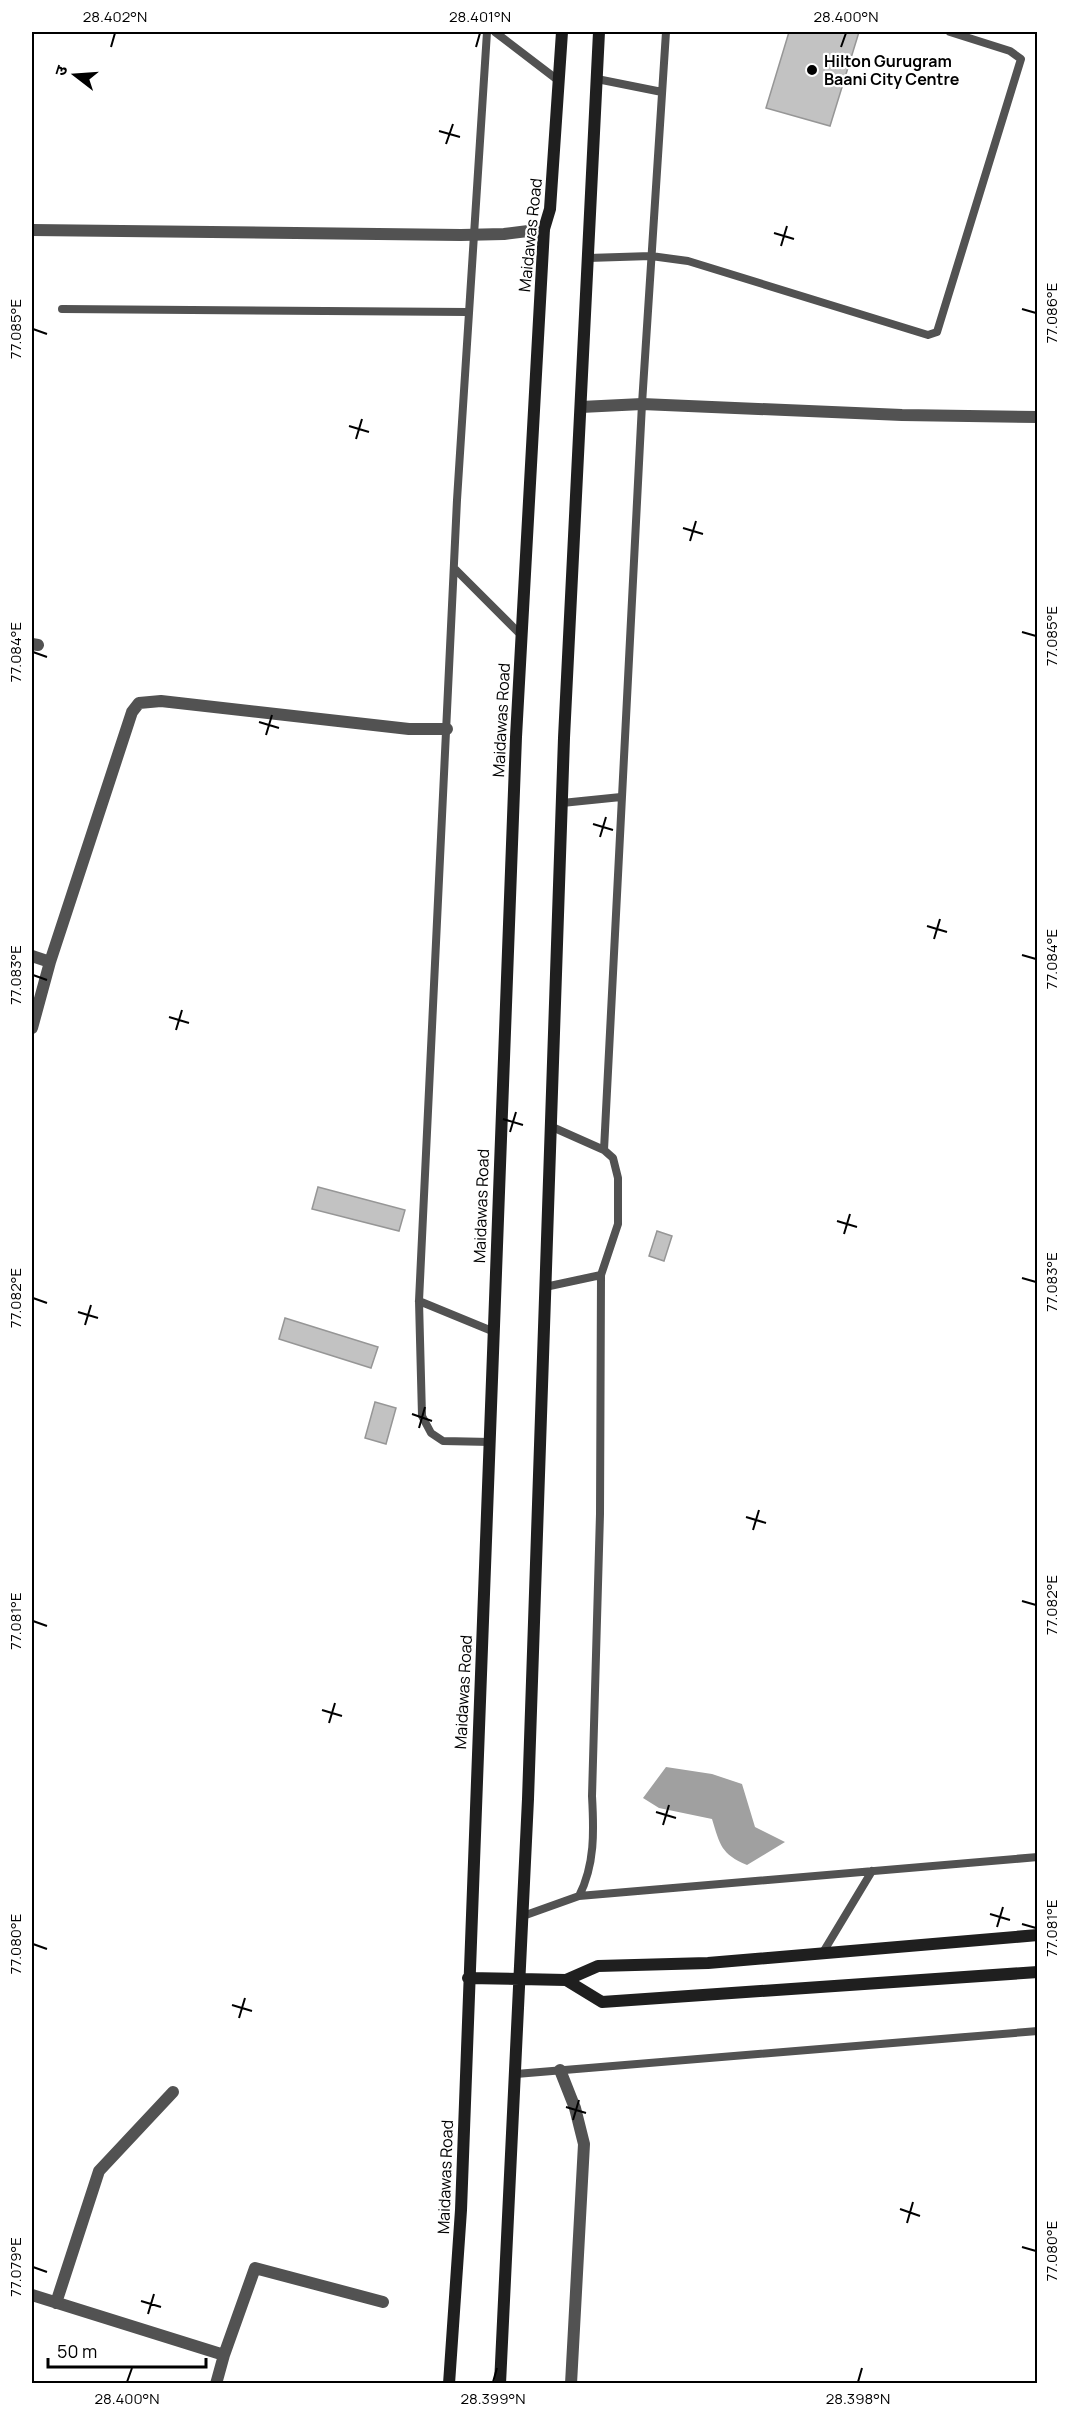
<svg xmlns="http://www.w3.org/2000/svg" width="1069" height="2415" viewBox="0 0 1069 2415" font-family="Manrope,'Noto Sans Devanagari',sans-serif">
<rect width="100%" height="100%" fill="#fff"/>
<path fill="#a0a0a0" d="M 666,1767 L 712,1774 L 742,1784 L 755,1827 L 785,1842 L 747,1865 C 721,1854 720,1845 712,1819 L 659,1808 L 643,1798 Z"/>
<path fill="#c2c2c2" stroke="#969696" stroke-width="1.5" d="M 789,32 L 859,32 L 830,126 L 766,108 Z
M 318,1187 L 405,1210 L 399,1231 L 312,1209 Z
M 657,1231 L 672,1236 L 664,1261 L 649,1256 Z
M 285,1318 L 378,1347 L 371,1368 L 279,1339 Z
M 375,1402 L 396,1408 L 386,1444 L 365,1438 Z"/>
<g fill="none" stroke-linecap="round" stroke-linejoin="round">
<path stroke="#525252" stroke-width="8" d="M 487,32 L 457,500 L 419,1301 L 422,1416 L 431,1433 L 443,1441 L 491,1442
M 495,32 L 559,81
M 597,79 L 662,92
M 588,258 L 651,256 L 688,261 L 928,335 L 937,332 L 1021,59 L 1010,51 L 950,32
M 62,309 L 468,312
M 454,568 L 522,636
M 562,803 L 621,797
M 550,1126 L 604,1150
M 545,1287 L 601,1275
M 419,1301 L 492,1331
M 579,1896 L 1038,1857
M 523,1916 L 579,1896 C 595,1865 594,1831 592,1796 L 600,1514 L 601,1275 L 618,1224 L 618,1178 L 613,1158 L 604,1150 L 642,404 L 666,32
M 822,1954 L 872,1871
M 516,2074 L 1038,2031"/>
<path stroke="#525252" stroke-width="12" d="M 32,230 L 461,235 L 504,234 L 544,229
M 581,407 L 642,404 L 902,415 L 1038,417
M 32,644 L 38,645
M 32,956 L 50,962 L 32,1028
M 50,962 L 132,712 L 139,703 L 161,701 L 409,729 L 447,729
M 560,2070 L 575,2108 L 584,2144 L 571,2384
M 32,2295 L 224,2355 L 255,2268 L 383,2302
M 56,2303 L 99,2171 L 173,2092
M 216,2384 L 224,2355"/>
<path stroke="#1f1f1f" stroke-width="12" d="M 468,1978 L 566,1980 L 598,1966 L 708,1963 L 1038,1935
M 566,1980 L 602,2002 L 1038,1972
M 449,2384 L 461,2210 L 516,737 L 544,229 L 550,209 L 562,32
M 500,2384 L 528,1799 L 564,738 L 599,32"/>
</g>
<path fill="none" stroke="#000" stroke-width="2" d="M 111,47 L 115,33M 476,47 L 480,33M 841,47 L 846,33M 439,131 L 460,137M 446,144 L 453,124M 774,233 L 794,239M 781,246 L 787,226M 1022,309 L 1036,313M 33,329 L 47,334M 349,426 L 369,432M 356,439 L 362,419M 683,528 L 703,534M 690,541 L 696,521M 1022,632 L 1036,636M 33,652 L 47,657M 259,722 L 279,728M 266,735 L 272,715M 593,824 L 613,830M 600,837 L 606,817M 927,926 L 947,932M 934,939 L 940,919M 1022,955 L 1036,959M 33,975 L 47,980M 169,1017 L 189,1023M 176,1030 L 182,1010M 503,1119 L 523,1125M 510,1132 L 516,1112M 837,1221 L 857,1227M 844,1234 L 850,1214M 1022,1278 L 1036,1282M 33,1298 L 47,1303M 78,1312 L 98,1318M 85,1325 L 91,1305M 412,1414 L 432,1421M 419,1428 L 425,1407M 746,1517 L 766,1523M 753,1530 L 759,1510M 1022,1601 L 1036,1605M 33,1621 L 47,1626M 322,1710 L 342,1716M 329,1723 L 335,1703M 656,1812 L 676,1818M 663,1825 L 669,1805M 990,1914 L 1010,1920M 1022,1924 L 1036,1928M 997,1927 L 1003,1907M 33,1944 L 47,1949M 232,2005 L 252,2011M 239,2018 L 245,1998M 566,2107 L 586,2113M 573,2120 L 579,2100M 900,2209 L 920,2216M 907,2223 L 913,2202M 1022,2247 L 1036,2251M 33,2267 L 47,2272M 141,2301 L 161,2307M 148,2314 L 154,2294M 127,2382 L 132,2368M 493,2382 L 497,2368M 858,2382 L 862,2368"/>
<circle fill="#000" stroke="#fff" stroke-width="2" cx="812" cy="70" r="6"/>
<g text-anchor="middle" stroke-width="4.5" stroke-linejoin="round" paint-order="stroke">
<g font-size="16" font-weight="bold" fill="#000" stroke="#fff" text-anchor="start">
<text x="824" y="67">Hilton Gurugram<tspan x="824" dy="18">Baani City Centre</tspan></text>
</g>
<g font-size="16" fill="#000" stroke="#fff">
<text transform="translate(530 235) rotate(-84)" y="6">Maidawas Road</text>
<text transform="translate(501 720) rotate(-87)" y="6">Maidawas Road</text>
<text transform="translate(481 1206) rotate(-88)" y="6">Maidawas Road</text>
<text transform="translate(463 1692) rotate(-87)" y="6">Maidawas Road</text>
<text transform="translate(445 2177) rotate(-88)" y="6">Maidawas Road</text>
</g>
</g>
<rect width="1069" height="2415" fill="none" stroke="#ffffff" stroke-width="66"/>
<g transform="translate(75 75) rotate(287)" stroke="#ffffff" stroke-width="4.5" paint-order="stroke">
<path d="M0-4.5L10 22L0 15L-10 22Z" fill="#000000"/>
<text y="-9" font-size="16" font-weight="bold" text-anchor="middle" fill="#000000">उ</text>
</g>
<path d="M48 2358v9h158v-9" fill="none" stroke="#000000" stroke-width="3"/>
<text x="57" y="2358" font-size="18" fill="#000000" stroke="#ffffff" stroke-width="4.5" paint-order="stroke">50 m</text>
<rect x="33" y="33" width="1003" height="2349" fill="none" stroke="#000" stroke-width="2"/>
<g font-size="15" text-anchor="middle" fill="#000">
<text x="115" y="22">28.402°N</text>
<text x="480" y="22">28.401°N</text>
<text x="846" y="22">28.400°N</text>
<text transform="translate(1052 313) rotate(-90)" y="5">77.086°E</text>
<text transform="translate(16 329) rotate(-90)" y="5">77.085°E</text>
<text transform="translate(1052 636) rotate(-90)" y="5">77.085°E</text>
<text transform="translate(16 652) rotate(-90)" y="5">77.084°E</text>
<text transform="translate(1052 959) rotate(-90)" y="5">77.084°E</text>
<text transform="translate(16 975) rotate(-90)" y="5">77.083°E</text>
<text transform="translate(1052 1282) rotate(-90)" y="5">77.083°E</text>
<text transform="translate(16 1298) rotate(-90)" y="5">77.082°E</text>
<text transform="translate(1052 1605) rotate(-90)" y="5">77.082°E</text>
<text transform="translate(16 1621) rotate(-90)" y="5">77.081°E</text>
<text transform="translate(1052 1928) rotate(-90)" y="5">77.081°E</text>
<text transform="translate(16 1944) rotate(-90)" y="5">77.080°E</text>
<text transform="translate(1052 2251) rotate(-90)" y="5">77.080°E</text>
<text transform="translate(16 2267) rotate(-90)" y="5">77.079°E</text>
<text x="127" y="2404">28.400°N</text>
<text x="493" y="2404">28.399°N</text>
<text x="858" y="2404">28.398°N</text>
</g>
</svg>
